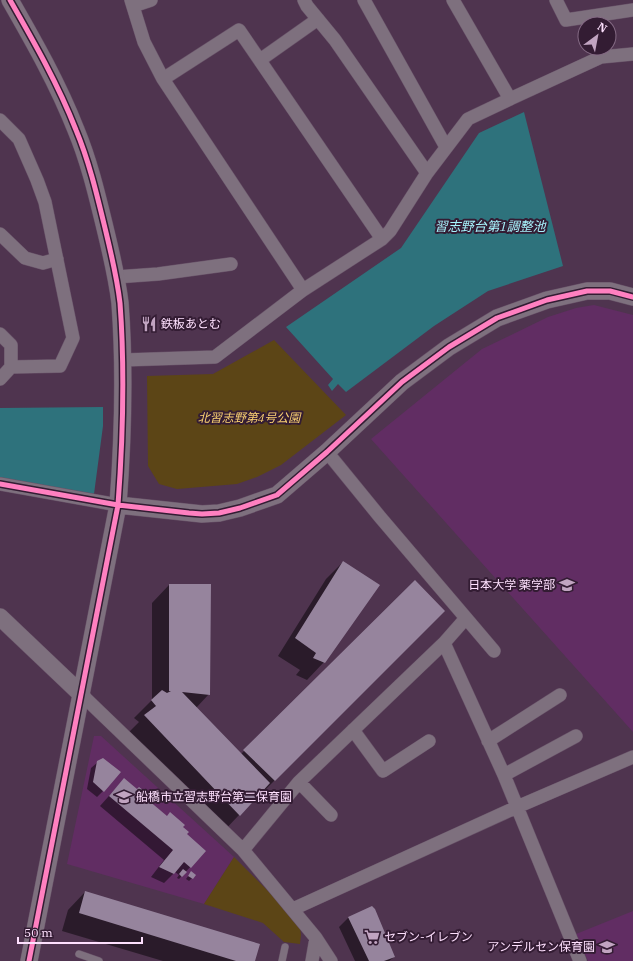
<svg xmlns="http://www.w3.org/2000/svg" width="633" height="961" viewBox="0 0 633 961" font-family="'IBM Plex Serif','Noto Sans JP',serif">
<rect width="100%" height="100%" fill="#4f344f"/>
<path fill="#612d63" d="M 594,305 L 633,315 L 633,732 L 371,439 L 482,349 L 548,317 L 576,308 Z
M 94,736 L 101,736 L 234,857 L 204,904 L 67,864 Z
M 633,911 L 633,961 L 588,961 L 576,934 Z"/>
<path fill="#5c4516" d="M 274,340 L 346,415 L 281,465 L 257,477 L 237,484 L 177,489 L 159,484 L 148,466 L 147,376 L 213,374 Z
M 234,857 L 280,903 L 300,927 L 301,935 L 300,944 L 284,942 L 263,923 L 204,904 Z"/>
<path fill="#2e727c" d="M 524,112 L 563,266 L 488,291 L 434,326 L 346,392 L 338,384 L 332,391 L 328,385 L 333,379 L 286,327 L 401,248 L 479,133 Z
M 103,407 L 103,426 L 94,494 L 0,478 L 0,408 Z"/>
<path fill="#0007" d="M 343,562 L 324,662 L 307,680 L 296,675 L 300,670 L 278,656 L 326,579 Z
M 415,581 L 444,611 L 257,798 L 256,797 L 222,833 L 128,733 L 139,722 L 134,718 L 152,700 L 152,603 L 169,585 L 209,694 L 196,708 L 241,754 Z
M 98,762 L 103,791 L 97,797 L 87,789 L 91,768 Z
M 124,779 L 167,817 L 182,827 L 185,834 L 205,851 L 179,879 L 177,878 L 179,875 L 175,872 L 164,883 L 151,877 L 164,860 L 100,806 Z
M 189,875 L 192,878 L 189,881 L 186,879 Z
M 85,892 L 254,961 L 163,961 L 62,931 L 68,910 Z
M 372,907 L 394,957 L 389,961 L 355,961 L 339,927 L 348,918 Z"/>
<path fill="#96849d" d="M 343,561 L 380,585 L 325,663 L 313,658 L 316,653 L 295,638 Z
M 415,580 L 445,611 L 275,781 L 243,750 Z
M 169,584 L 211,584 L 210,695 L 182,692 L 270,783 L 240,816 L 144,715 L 156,706 L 151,700 L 162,690 L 167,693 L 171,691 L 169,691 Z
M 103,758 L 121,772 L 104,792 L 93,782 L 97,761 Z
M 124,778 L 137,789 L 139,787 L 144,791 L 141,794 L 167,816 L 170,812 L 185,825 L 183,827 L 189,832 L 187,834 L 206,851 L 191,868 L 184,862 L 174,874 L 159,867 L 173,850 L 109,796 Z
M 183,869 L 187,872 L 182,877 L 179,874 Z
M 191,871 L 196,875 L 193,879 L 188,876 Z
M 85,891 L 260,944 L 255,961 L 236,961 L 79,913 Z
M 372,906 L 375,909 L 395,957 L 384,961 L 369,961 L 348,917 Z"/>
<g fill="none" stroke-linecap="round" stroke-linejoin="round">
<defs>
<path id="service" d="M 79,954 L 99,961
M 282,961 L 285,947"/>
<path id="minor" d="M 131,0 L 144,42 L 163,79 L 303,290
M 304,0 L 307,6 L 335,40 L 427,173
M 364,0 L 446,147
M 453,0 L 510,99
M 556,0 L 566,20 L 633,10
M 133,6 L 151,0
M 260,60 L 318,19
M 163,79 L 239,30 L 382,239
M 0,120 L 19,139 L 37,180 L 45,202 L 73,338 L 60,366 L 11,367
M 0,234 L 25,258 L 43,263 L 57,259
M 116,277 L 158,274 L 231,264
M 0,334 L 11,345 L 11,367 L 0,379
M 123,360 L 215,357 L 303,290 L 382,239 L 390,231 L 427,173 L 468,119 L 510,99 L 601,57 L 633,54
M 0,484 L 118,505
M 466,618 L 494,651
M 444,643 L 504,775 L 580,961
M 82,695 L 243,850 L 316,938 L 331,961
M 353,730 L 383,771 L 429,741
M 488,741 L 560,695
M 504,775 L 576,736
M 299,782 L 331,815
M 243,850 L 299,782 L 444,643 L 466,618 L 380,517 L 327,452
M 293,909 L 517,807 L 633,757
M 312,961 L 316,938"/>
<path id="tertiary" d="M 10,0 C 34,42 58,84 76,130 C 89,161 97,195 105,228 C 111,253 117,277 120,303 C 125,370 123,438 118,505 L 29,961
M 118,505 L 202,514 L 219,513 L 240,508 L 277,495 L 327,452 L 402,382 L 449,347 L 497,318 L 547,300 L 587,291 L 610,291 L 633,297
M 0,617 L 82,695"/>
</defs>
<use href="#service" stroke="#685268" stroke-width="8"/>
<use href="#minor" stroke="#685268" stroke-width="14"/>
<use href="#tertiary" stroke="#685268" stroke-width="18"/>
<use href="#service" stroke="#7e707e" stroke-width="7"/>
<use href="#minor" stroke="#7e707e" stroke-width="13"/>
<use href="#tertiary" stroke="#7e707e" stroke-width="17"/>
<defs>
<path id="cycleway" d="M 10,0 C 34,42 58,84 76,130 C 89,161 97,195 105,228 C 111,253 117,277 120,303 C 125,370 123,438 118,505 L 29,961
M 0,484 L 118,505 L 189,513 L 202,514 L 219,513 L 240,508 L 277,495 L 327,452 L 402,382 L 449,347 L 497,318 L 547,300 L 587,291 L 610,291 L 633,297"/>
</defs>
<use href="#cycleway" stroke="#331c33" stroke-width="8"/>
<use href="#cycleway" stroke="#ff80c0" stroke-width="5"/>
</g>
<defs>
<symbol id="restaurant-bare" viewBox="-9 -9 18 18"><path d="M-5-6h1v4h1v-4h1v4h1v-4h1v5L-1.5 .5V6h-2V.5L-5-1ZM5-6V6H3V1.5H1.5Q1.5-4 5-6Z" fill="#c1a4c1" stroke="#331c33" stroke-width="2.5" paint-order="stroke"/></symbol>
<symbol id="university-bare" viewBox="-9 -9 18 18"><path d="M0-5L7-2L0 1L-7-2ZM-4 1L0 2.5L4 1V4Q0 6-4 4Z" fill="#c1a4c1" stroke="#331c33" stroke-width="2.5" paint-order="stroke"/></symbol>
<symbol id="school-bare" viewBox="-9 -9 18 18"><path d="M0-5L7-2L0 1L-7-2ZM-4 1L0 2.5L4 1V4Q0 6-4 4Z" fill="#c1a4c1" stroke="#331c33" stroke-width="2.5" paint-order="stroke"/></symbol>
<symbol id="supermarket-bare" viewBox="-9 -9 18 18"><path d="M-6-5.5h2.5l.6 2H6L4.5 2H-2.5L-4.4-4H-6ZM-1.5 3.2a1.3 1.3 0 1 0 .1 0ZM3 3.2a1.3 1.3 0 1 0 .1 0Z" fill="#c1a4c1" stroke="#331c33" stroke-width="2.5" paint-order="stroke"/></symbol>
</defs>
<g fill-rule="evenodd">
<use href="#restaurant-bare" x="138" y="313" width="22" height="22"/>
<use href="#university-bare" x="556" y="574" width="22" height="22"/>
<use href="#school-bare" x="113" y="786" width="22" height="22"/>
<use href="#supermarket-bare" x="361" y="926" width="22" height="22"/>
<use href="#school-bare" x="596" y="936" width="22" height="22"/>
</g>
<g text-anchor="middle" stroke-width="4" stroke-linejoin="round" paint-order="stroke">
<g font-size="12" fill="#fee0fe" stroke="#331c33" text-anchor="start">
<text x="161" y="328">鉄板あとむ</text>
<text x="555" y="589" text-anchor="end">日本大学 薬学部</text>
<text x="136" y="801">船橋市立習志野台第二保育園</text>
<text x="384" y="941">セブン-イレブン</text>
<text x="595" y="951" text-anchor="end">アンデルセン保育園</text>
</g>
<g font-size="12" font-style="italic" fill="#fbd272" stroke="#331c33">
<text x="249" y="422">北習志野第4号公園</text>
</g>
<g font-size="13" font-style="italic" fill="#a7f2fb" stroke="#331c33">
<text x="490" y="231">習志野台第1調整池</text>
</g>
</g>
<g transform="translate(597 36) rotate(32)"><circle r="19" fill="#331c33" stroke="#846a84"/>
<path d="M0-3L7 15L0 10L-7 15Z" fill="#c1a4c1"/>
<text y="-6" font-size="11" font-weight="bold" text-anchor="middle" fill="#fee0fe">N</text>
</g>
<path d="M18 937v6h124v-6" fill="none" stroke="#fee0fe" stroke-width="2"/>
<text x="24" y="937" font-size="12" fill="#fee0fe" stroke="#331c33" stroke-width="3" paint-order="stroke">50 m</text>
</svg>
